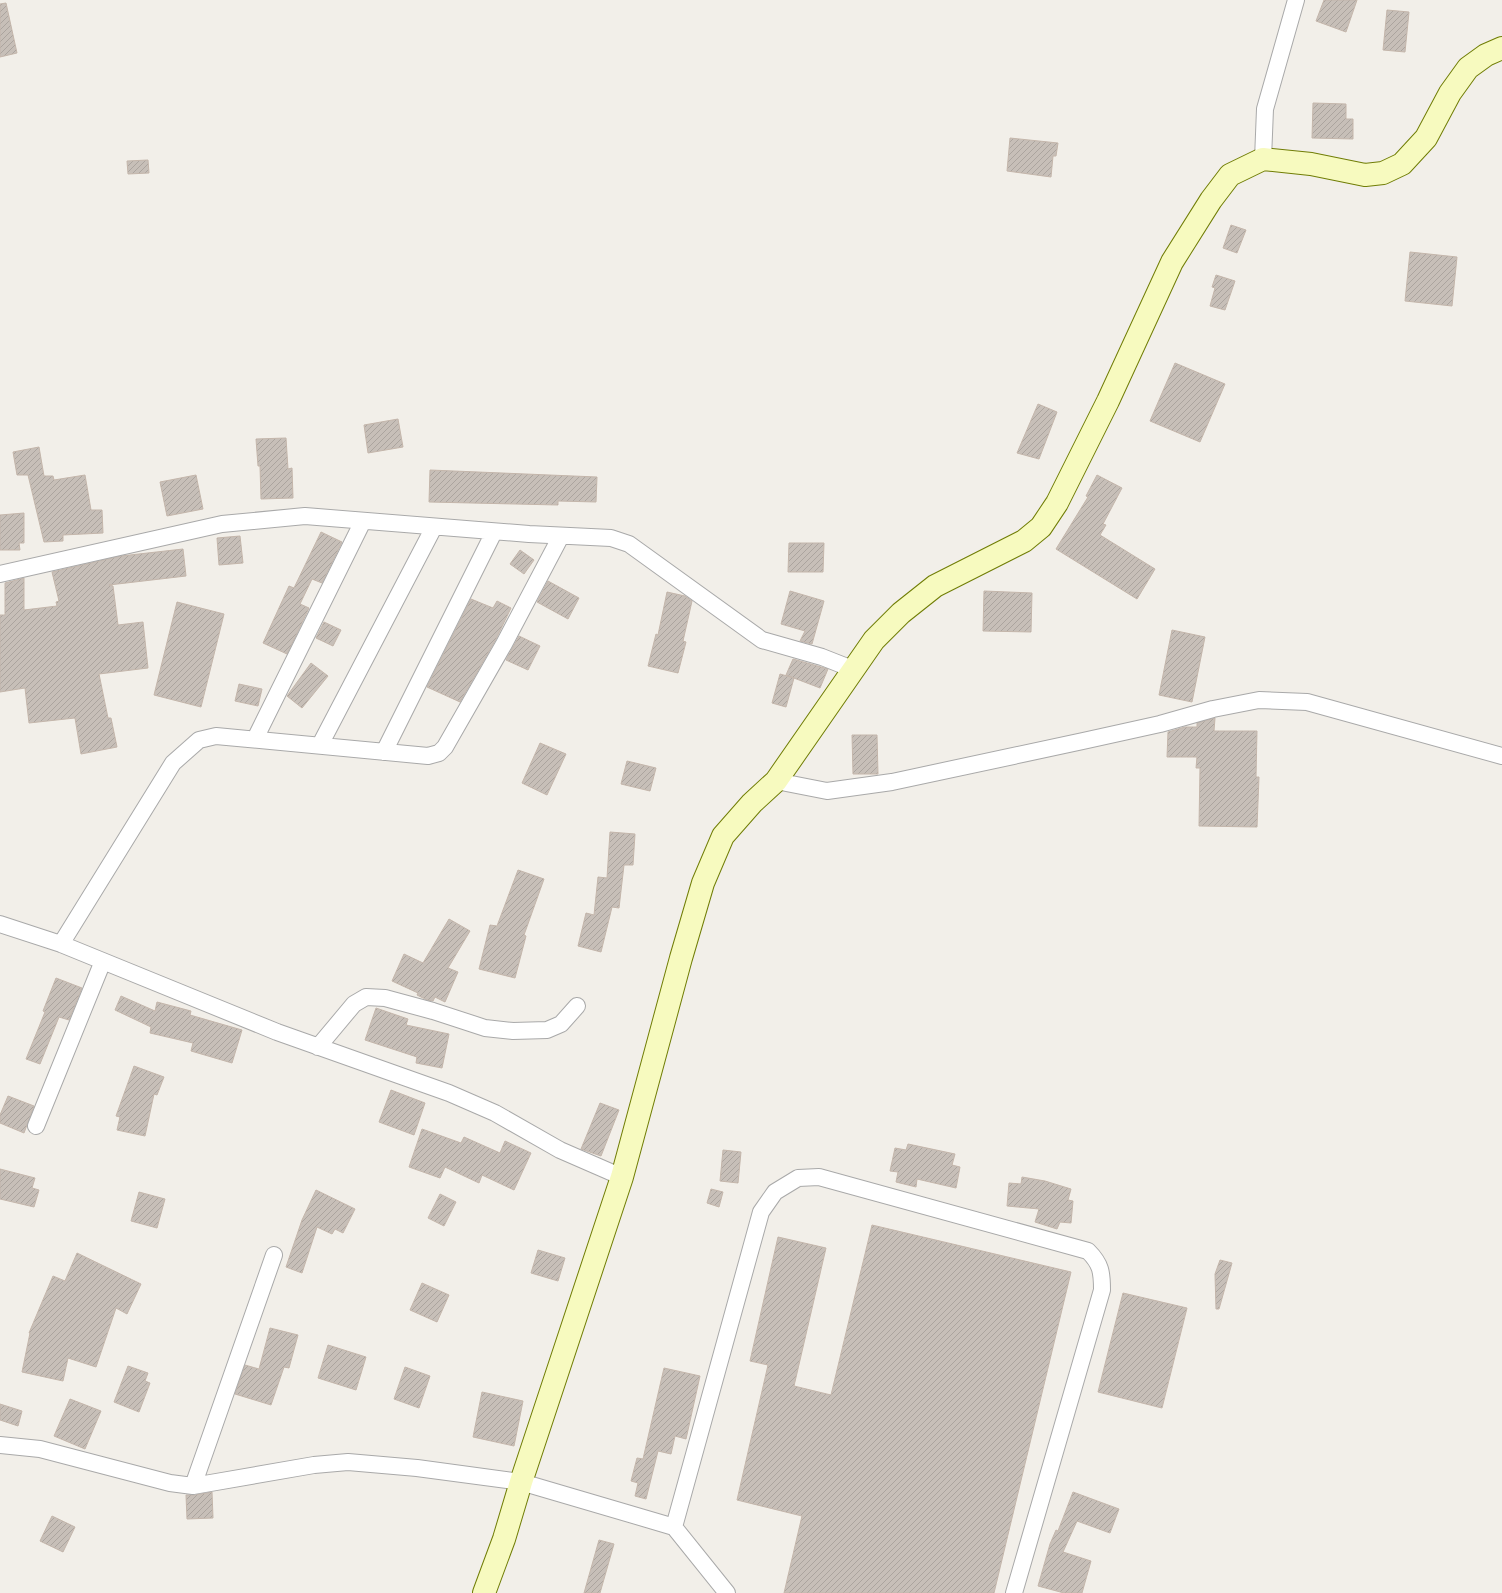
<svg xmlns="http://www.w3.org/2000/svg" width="1502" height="1593" viewBox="0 0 1502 1593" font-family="Mulish,sans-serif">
<defs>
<pattern id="building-hatch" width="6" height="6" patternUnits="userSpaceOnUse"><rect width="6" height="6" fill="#c7bfb8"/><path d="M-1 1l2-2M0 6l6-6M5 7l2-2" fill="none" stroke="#aba49e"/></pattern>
</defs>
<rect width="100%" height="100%" fill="#f2efe9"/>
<path fill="url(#building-hatch)" stroke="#c4b6ab" d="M 1324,0 L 1357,0 L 1346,32 L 1316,21 Z
M 6,3 L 17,53 L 0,57 L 0,4 Z
M 1387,10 L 1409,12 L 1405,52 L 1383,50 Z
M 1313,103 L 1346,104 L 1346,119 L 1353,119 L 1353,139 L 1312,138 Z
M 1010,138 L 1058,143 L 1056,156 L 1053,156 L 1051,177 L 1007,171 Z
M 148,160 L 149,173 L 128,174 L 127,161 Z
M 1231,225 L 1246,230 L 1237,253 L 1223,248 Z
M 1410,252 L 1457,257 L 1452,306 L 1405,301 Z
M 1216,275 L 1235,281 L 1225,310 L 1210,306 L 1215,288 L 1212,287 Z
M 1175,363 L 1225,384 L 1200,442 L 1150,421 Z
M 1038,404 L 1057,412 L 1039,459 L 1017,453 Z
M 398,419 L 403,447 L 368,453 L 364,425 Z
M 286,438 L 288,469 L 292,468 L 293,498 L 261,499 L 260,466 L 258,466 L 256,439 Z
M 39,447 L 44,476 L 53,476 L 54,480 L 85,475 L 91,510 L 102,510 L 103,533 L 63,535 L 63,541 L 44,542 L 28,475 L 17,475 L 13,452 Z
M 430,470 L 597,477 L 596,502 L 558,501 L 558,505 L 429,502 Z
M 196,475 L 203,509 L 167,516 L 160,482 Z
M 1097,475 L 1122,488 L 1103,524 L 1106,525 L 1100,535 L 1155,569 L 1137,599 L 1056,549 L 1088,497 L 1086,496 Z
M 24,513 L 24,543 L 19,543 L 20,550 L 0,550 L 0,515 Z
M 321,532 L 342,542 L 322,583 L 312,579 L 300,604 L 309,608 L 287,654 L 263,643 L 289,586 L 294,588 Z
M 240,536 L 243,563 L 219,565 L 217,538 Z
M 789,543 L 824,543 L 823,572 L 788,572 Z
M 183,549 L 186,576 L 109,585 L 113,586 L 118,625 L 143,622 L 148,668 L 99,674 L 108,718 L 111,718 L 117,747 L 81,754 L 75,718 L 29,723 L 25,688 L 0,692 L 0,615 L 5,615 L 5,583 L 24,578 L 24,610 L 57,606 L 56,602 L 59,601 L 52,572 L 121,556 Z
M 520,550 L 534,560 L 524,574 L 510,564 Z
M 548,581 L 579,598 L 568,619 L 537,602 Z
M 790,591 L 824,601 L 812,644 L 800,641 L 805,631 L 781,624 Z
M 984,591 L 1032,593 L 1031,632 L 983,631 Z
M 667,592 L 685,596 L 692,601 L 683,641 L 686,642 L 678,673 L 648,666 L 656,634 L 658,635 Z
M 471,599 L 493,608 L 497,601 L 511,608 L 496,639 L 460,702 L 427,687 Z
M 177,602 L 224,614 L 201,707 L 154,695 Z
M 324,622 L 341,630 L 333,646 L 316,638 Z
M 1172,630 L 1205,637 L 1192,702 L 1159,695 Z
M 519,636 L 540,646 L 528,670 L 506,660 Z
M 793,659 L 828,669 L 820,688 L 786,675 Z
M 311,663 L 328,676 L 302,708 L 287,696 Z
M 780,674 L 794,678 L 786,707 L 772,703 Z
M 239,684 L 262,689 L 258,706 L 235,701 Z
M 1215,718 L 1214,731 L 1257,731 L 1256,777 L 1259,777 L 1257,827 L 1199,826 L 1200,768 L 1196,768 L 1197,757 L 1167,757 L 1168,732 L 1185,727 L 1197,727 L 1197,723 Z
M 852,735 L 877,735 L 878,774 L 853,774 Z
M 540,743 L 566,754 L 547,795 L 522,783 Z
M 627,761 L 656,768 L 650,791 L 621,784 Z
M 610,832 L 635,834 L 633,865 L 624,865 L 619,908 L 612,907 L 601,952 L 578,946 L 586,913 L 594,915 L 598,877 L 607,878 Z
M 518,870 L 544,879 L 524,935 L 526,936 L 515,978 L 479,969 L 490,925 L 497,926 Z
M 449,919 L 470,931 L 448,968 L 458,972 L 445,1002 L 435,997 L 433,1001 L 427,1000 L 417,995 L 418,993 L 392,981 L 404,954 L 423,963 Z
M 56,978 L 82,988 L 69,1020 L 59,1017 L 40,1064 L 26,1059 L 45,1012 L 43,1011 Z
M 121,996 L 155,1011 L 157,1002 L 191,1011 L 190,1015 L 242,1030 L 232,1063 L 191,1051 L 193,1043 L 150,1033 L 151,1027 L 115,1010 Z
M 376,1008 L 408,1019 L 406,1025 L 449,1034 L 442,1068 L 416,1063 L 417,1057 L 365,1040 Z
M 134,1066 L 164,1077 L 157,1095 L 154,1094 L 145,1136 L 117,1130 L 120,1117 L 116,1116 Z
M 391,1090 L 425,1103 L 414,1135 L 379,1122 Z
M 8,1096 L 34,1106 L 24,1133 L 0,1123 L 0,1115 Z
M 600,1103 L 619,1110 L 601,1156 L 581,1149 Z
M 422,1129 L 461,1143 L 464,1137 L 500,1153 L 505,1141 L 531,1153 L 514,1190 L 482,1175 L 479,1183 L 445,1167 L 440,1178 L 409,1167 Z
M 908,1144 L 955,1154 L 952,1165 L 960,1167 L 956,1188 L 917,1179 L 916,1187 L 896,1182 L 898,1172 L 890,1171 L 895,1148 L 906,1150 Z
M 723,1150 L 741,1152 L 738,1183 L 720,1181 Z
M 0,1169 L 35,1178 L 32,1188 L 39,1190 L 34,1207 L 0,1199 Z
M 1022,1177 L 1045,1181 L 1071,1189 L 1068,1200 L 1073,1201 L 1071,1223 L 1060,1222 L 1057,1229 L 1035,1222 L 1039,1209 L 1007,1206 L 1009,1183 L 1021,1184 Z
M 711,1189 L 723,1192 L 719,1207 L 707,1203 Z
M 316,1190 L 355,1209 L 343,1233 L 335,1229 L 332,1234 L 317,1227 L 302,1273 L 286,1267 L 302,1220 Z
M 139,1192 L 165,1199 L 157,1228 L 131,1221 Z
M 440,1194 L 456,1202 L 444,1226 L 428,1218 Z
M 872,1225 L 1071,1272 L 994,1593 L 784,1593 L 802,1516 L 737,1500 L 768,1365 L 750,1361 L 778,1237 L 826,1248 L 794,1386 L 831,1395 Z
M 538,1250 L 565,1258 L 558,1281 L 531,1273 Z
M 77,1253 L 141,1284 L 127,1314 L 116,1308 L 96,1367 L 68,1358 L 63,1381 L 22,1372 L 30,1333 L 29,1333 L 53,1276 L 65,1281 Z
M 1220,1260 L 1232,1263 L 1219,1309 L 1216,1309 L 1215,1274 Z
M 422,1283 L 449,1295 L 437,1322 L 410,1310 Z
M 1123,1293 L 1187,1308 L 1162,1408 L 1098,1392 Z
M 270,1328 L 298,1335 L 289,1368 L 284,1367 L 271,1405 L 235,1394 L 245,1365 L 259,1369 Z
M 328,1345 L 366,1357 L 356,1390 L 318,1378 Z
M 128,1366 L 148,1373 L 145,1381 L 150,1383 L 139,1412 L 114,1402 Z
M 405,1367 L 430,1376 L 419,1408 L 394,1399 Z
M 664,1368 L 700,1376 L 686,1439 L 675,1436 L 671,1454 L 658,1451 L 646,1499 L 635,1496 L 638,1483 L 631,1481 L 637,1458 L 643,1459 Z
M 482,1392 L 523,1401 L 514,1446 L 473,1437 Z
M 70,1399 L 101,1411 L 85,1449 L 54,1436 Z
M 0,1404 L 22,1411 L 18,1426 L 0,1420 Z
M 212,1492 L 213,1518 L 187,1519 L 186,1495 L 195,1495 Z
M 1073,1492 L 1119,1509 L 1110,1533 L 1077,1521 L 1063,1552 L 1091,1561 L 1082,1593 L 1064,1593 L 1038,1586 L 1050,1544 L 1056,1530 L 1058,1531 Z
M 52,1516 L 75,1527 L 63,1552 L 40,1541 Z
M 599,1540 L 614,1544 L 600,1593 L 584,1593 Z"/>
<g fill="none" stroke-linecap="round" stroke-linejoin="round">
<defs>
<path id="minor" d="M 1263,159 L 1265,109 L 1296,0
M 0,574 L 222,524 L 305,516 L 529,534 L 611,538 L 629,544 L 762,640 L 822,657 L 855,670
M 255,739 L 363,521
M 320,745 L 434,527
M 384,752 L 494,532
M 776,781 L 827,791 L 892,782 L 1083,741 L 1160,724 L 1213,709 L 1259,700 L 1307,702 L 1502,756
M 0,924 L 61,944 L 277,1032 L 449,1093 L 495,1113 L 560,1150 L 622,1177
M 61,944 L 173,763 L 199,740 L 216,736 L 428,756 L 439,753 L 445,747 L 504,644 L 561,536
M 318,1047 L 354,1004 L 366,997 L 385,998 L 433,1011 L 485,1028 L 513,1031 L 547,1030 L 561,1024 L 577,1006
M 36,1126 L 103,961
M 0,1445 L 40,1449 L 170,1483 L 193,1486 L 314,1465 L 348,1462 L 417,1468 L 521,1482 L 674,1527
M 193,1486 L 274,1255
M 727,1593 L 674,1527 L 761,1212 L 775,1192 L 798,1178 L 819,1177 L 1088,1251 C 1101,1264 1102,1272 1102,1290 L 1014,1593"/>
<path id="secondary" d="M 484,1593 L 504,1539 L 521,1482 L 622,1177 L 681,958 L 703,883 L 723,836 L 752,803 L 776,781 L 874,640 L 901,613 L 935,586 L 1024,541 L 1041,527 L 1057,503 L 1108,401 L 1172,262 L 1211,200 L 1230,175 L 1263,159 L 1311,164 L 1365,175 L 1383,173 L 1402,164 L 1426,138 L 1450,93 L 1468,68 L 1486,55 L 1502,48"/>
</defs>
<use href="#minor" stroke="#a9a9a9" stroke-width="18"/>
<use href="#secondary" stroke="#707d05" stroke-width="24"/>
<use href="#minor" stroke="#fff" stroke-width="16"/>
<use href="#secondary" stroke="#f7fabf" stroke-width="22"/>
</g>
</svg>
